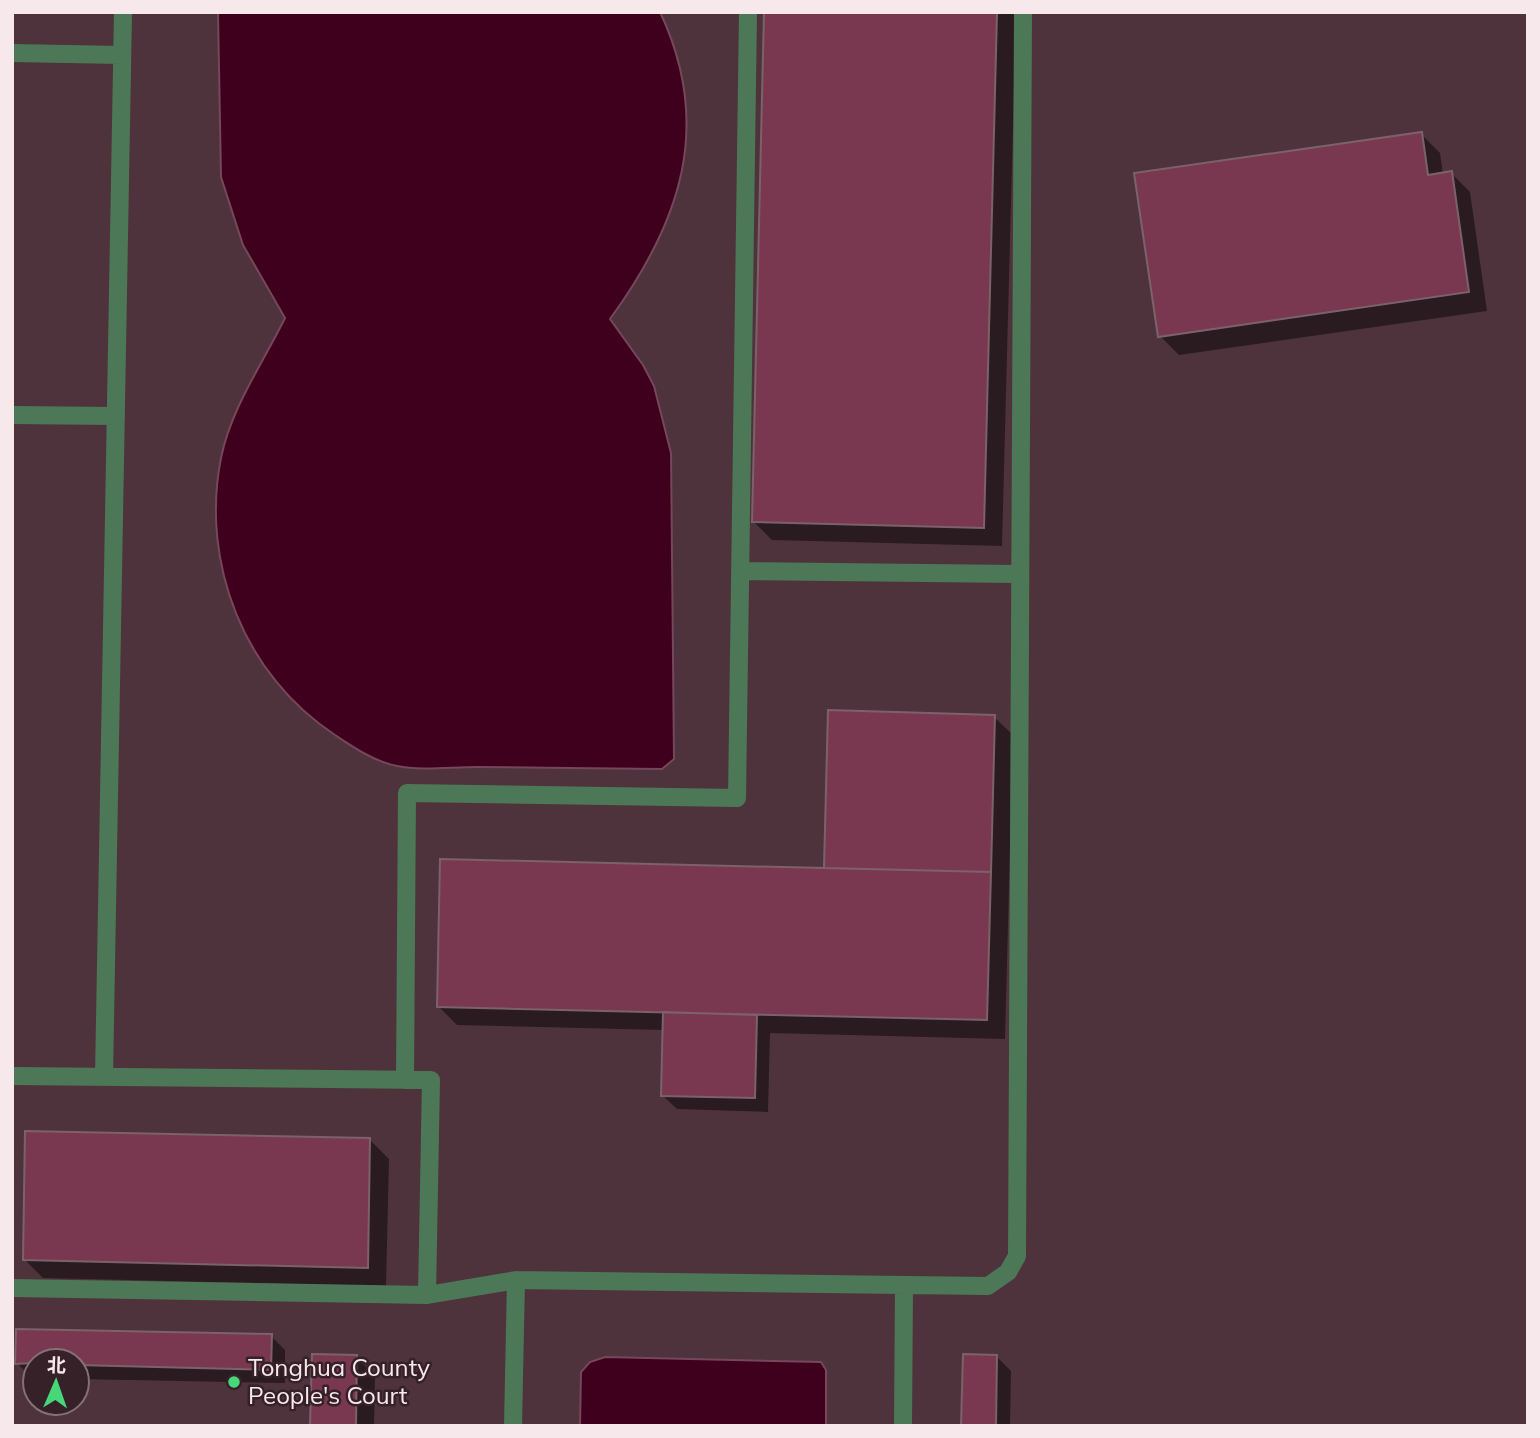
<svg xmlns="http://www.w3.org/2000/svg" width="1540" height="1438" viewBox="0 0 1540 1438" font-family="Mulish,'Noto Sans SC',sans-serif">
<rect width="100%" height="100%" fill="#402a31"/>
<path fill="#4f333c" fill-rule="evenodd" d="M 12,12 L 1528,12 L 1528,1426 L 12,1426 ZM 35,1361 L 77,1361 L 77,1403 L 35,1403 Z"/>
<path fill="#3e001d" stroke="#76465b" stroke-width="2" d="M 218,12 L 660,12 C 714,126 680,223 610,319 L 643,365 L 654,386 L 671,453 L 674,759 L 662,769 C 600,768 538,768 476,767 C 451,767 421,771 397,766 C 375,762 353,747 335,735 C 245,676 200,564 221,458 C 231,408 263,363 285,318 L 243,245 L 221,177 Z
M 605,1357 L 821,1362 L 826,1370 L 826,1426 L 580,1426 L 581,1372 L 590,1362 Z"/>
<path fill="#0007" d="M 766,12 L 1016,12 L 1002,546 L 772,540 L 753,521 Z
M 1421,134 L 1440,153 L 1443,174 L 1451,173 L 1470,192 L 1487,311 L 1179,355 L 1160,336 Z
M 830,712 L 994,717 L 1013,735 L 1005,1039 L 770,1033 L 768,1112 L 677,1109 L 662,1095 L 664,1030 L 457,1025 L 438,1006 L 825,870 Z
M 370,1140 L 389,1159 L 386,1286 L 43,1278 L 24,1259 Z
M 17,1330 L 271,1336 L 285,1350 L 285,1383 L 77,1379 L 77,1361 L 35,1361 L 35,1378 L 31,1377 L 17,1363 Z
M 356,1357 L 375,1376 L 374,1426 L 312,1426 Z
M 997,1357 L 1011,1371 L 1010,1426 L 963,1426 Z"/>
<path fill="#7a3850" stroke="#7b6269" stroke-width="2" d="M 764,12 L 997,12 L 984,528 L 752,522 Z
M 1422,132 L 1428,175 L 1452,171 L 1469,292 L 1158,337 L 1134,173 Z
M 828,710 L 995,715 L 991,872 L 824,868 Z
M 440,859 L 991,872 L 987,1020 L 437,1007 Z
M 663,1012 L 757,1015 L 755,1098 L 661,1096 Z
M 25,1131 L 370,1138 L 368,1268 L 23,1260 Z
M 16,1329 L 272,1334 L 271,1370 L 77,1365 L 77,1361 L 15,1364 Z
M 312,1354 L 357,1355 L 356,1426 L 310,1426 Z
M 963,1354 L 997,1355 L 996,1426 L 961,1426 Z"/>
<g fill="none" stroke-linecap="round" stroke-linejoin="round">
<path stroke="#4d7857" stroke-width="18" d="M 12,53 L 122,55
M 12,415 L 116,416
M 740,571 L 1020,574
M 12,1076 L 431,1080 L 427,1295
M 104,1077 L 123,12
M 405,1080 L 407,793 L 737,798 L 748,12
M 12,1288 L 427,1295 L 516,1280 L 988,1286 L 1008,1272 L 1017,1256 L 1023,12
M 513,1426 L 516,1280
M 903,1426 L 904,1285"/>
</g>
<circle fill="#47d779" stroke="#352127" stroke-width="2.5" cx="234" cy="1382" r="7"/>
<g text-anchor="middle" stroke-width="5" stroke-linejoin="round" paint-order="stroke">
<g font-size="24" fill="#f7e8ec" stroke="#352127" text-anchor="start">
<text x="248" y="1376">Tonghua County<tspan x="248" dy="28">People's Court</tspan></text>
</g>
</g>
<rect width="1540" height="1438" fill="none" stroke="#f7e8ec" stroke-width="28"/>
<g transform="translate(56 1382) rotate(2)"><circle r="33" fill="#352127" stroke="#837176" stroke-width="2"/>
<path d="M0-5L12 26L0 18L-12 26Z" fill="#47d779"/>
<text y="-10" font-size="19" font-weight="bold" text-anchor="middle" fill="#f7e8ec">北</text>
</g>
</svg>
